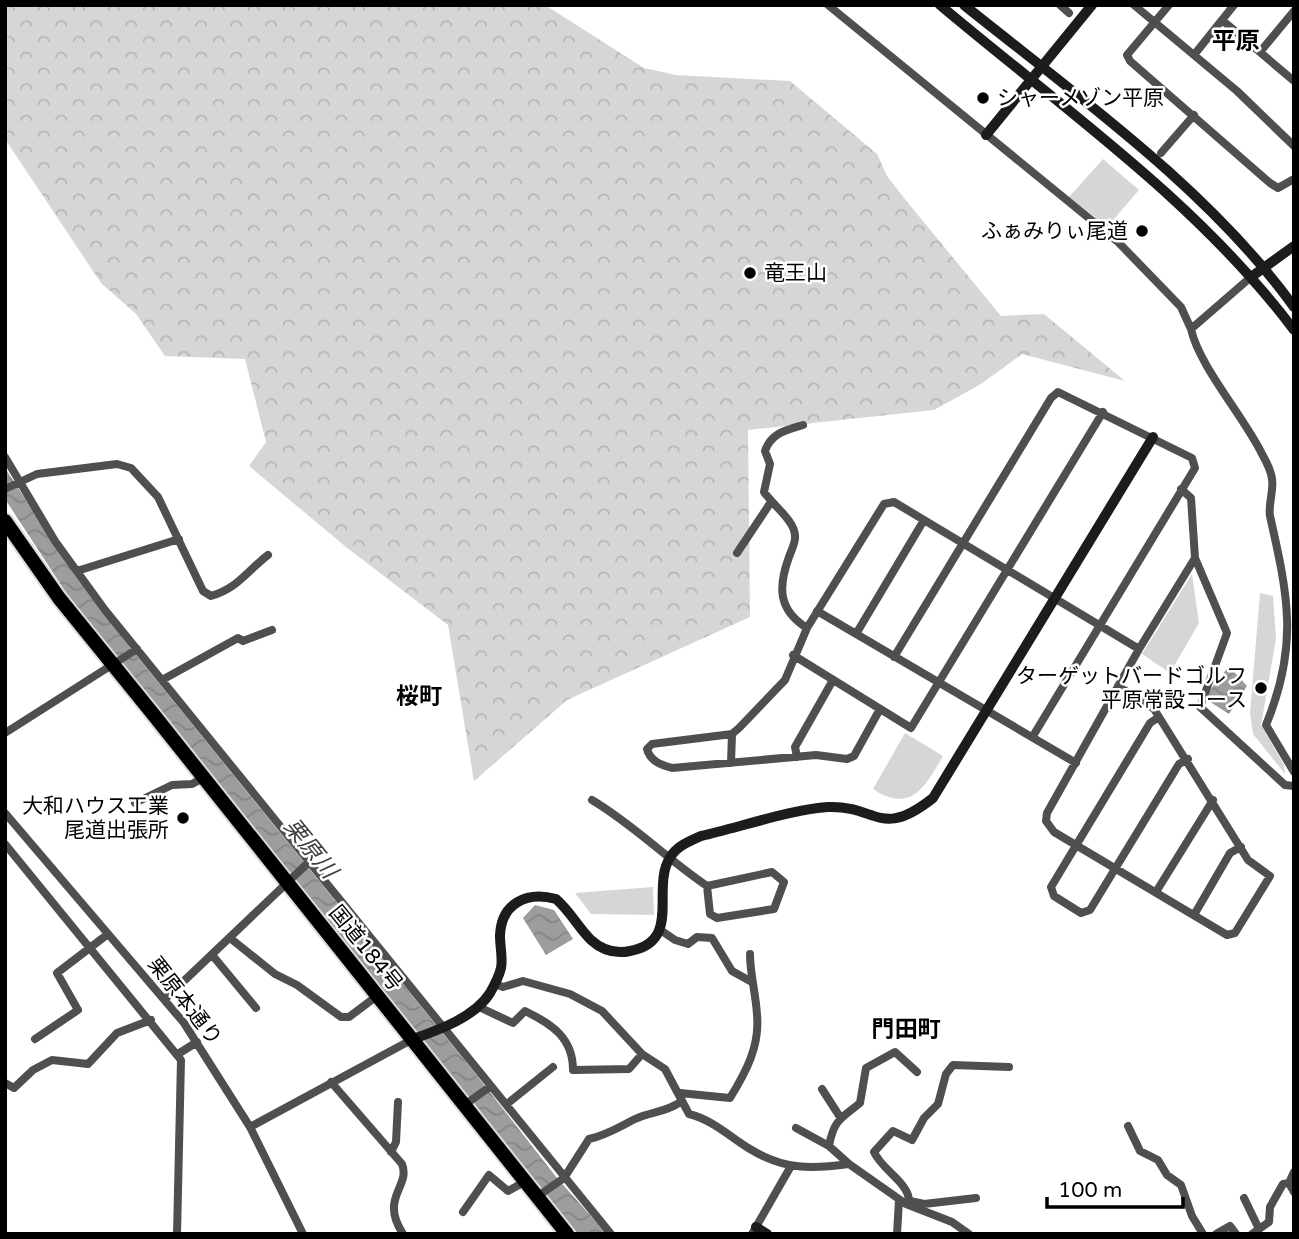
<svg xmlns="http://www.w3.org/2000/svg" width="1299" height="1239" viewBox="0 0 1299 1239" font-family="'Varela Round','Noto Sans JP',sans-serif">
<defs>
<pattern id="forest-crowns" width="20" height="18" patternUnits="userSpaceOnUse" patternTransform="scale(1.75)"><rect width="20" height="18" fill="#d6d6d6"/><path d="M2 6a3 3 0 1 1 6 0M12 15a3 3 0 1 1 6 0" fill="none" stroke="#b6b6b6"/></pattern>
<pattern id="water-waves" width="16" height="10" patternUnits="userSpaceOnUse" patternTransform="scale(1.75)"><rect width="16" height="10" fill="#9d9d9d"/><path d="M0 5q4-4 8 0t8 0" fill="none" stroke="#858585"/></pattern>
</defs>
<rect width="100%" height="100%" fill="#fff"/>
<path fill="url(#forest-crowns)" d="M 5,5 L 545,5 L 644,68 L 676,75 L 790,81 L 877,154 L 887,176 L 904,198 L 1001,316 L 1044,314 L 1125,381 L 1022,354 L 981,384 L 934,410 L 748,430 L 750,617 L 567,700 L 474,781 L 448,625 L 346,547 L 249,466 L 266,442 L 245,359 L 165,356 L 136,314 L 101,283 L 5,139 Z"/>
<path fill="#d6d6d6" d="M 1103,159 L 1139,190 L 1107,227 L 1069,197 Z
M 1192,574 L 1199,623 L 1170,673 L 1142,654 Z
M 1260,593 L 1273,596 L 1276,639 L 1261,725 L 1284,765 L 1285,774 L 1253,734 L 1250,713 Z
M 905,733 L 943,756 C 925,787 911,814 873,789 Z
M 653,887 L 654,915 L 591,914 L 575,893 Z"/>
<path fill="url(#water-waves)" d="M 5,468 L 67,563 L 132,650 L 475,1073 L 557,1178 L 607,1234 L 578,1234 L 67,594 L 5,499 Z
M 1229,666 L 1247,686 L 1229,714 L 1204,698 Z
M 535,905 L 554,910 L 573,939 L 546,955 L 523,918 Z"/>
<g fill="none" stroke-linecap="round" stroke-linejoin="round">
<defs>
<path id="highway" d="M 5,521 L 59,598 L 153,714 L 567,1234"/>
</defs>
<use href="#highway" stroke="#dbdbdb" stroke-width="18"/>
<path stroke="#4f4f4f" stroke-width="8" d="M 828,5 L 1118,242 L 1181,307 L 1191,329
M 1060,5 L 1069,13
M 1134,5 L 1237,91 L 1294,146
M 1169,5 L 1127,55 L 1130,61 L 1270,183 L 1278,188 L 1294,179
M 1222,20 L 1294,81
M 1260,52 L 1294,11
M 1194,55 L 1234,5
M 1161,153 L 1194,115
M 1251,277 L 1191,329 C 1199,366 1244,417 1262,454 C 1266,461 1271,471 1272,479 C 1274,491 1268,504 1270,516 C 1288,596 1299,645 1266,725 L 1294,772
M 803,425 C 786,430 771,433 765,451 L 770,464 L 764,492 C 772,504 795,521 795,536 C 796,542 791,551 789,557 C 778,587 778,610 807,628
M 5,457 L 55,541 L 105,610 L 611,1234
M 5,489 L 37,474 L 117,464 L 131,468 L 158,497 L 203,591 L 211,596 C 237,589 247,571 268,555
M 737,553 L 771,502
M 1195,558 L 1227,633 L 1200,707 L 1285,785 L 1294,786
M 77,571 L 179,539
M 817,611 L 1076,763
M 856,634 L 924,520
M 793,655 L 911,728 L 1103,412
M 894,657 L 1051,398 L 1058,392 L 1192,458 L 1195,468 L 1033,736
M 162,680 L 238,638 L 243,641 L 272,630
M 1118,686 L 1154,709 L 1248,860 L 1270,876 L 1235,933 L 1227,935 L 1054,832 L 1046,821 L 1047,813 L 1139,649 L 1195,558 L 1191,498 L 1181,489
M 880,709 L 854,756 L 847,759 L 816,755 L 672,768 C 661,765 650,761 647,749 L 652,744 L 732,734 L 739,728 L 785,680 L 807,628 L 884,504 L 894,502 L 1139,649
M 1159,717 L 1150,723 L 1051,887 L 1054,896 L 1081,913 L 1090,910 L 1179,764 L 1188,759
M 5,733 L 137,649
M 797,757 L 795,747 L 833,680
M 731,763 L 732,734
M 592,800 C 634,825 667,859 707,886 L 772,872 L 784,882 L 774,909 L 717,918 L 710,914 L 707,886
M 135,803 L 172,785 L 192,784 L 203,778
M 5,813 L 184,1023 L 250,1127 L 303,1234
M 5,844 L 181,1060 L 177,1234
M 1156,892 L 1213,800
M 1194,915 L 1230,853 L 1241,847
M 659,929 L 675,940 L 688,944 L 697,937 L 712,938 L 732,971 L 750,981
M 230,938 L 275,974 L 297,985 L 341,1017 L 349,1017 L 377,996
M 213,956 L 256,1008
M 495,984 L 503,987 L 523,981 L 570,994 L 602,1011 L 642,1054 L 665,1069 L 689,1114 C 713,1120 730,1137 750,1149 C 784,1170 812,1169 849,1164 L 906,1204 L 952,1222 L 969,1234
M 165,999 L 310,861
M 479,1007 L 513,1023 L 525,1011 C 552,1024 573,1038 573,1070 L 629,1069 L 642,1054
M 35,1039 L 78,1010 L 57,973 L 108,934
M 178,1054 L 197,1042
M 331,1082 L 402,1164 C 411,1187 379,1197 403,1234
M 5,1083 L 14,1088 L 33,1070 L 52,1060 L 88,1064 L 117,1033 L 151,1020
M 822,1089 L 840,1117
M 680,1093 L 730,1098 C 746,1072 760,1046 757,1015 C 756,994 750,975 750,954
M 507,1104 L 553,1067
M 463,1106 L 491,1086
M 1128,1126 L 1140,1151 L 1158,1160 L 1167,1175 L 1181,1185 L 1192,1216 L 1203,1234
M 250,1127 L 413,1039
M 796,1128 L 829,1146
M 391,1152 L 396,1142 L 398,1102
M 849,1164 L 829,1146 C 834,1119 841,1119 860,1103 L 866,1068 L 895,1052 L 917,1072
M 1289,1183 L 1294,1172
M 538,1196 L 564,1178 L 589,1139 C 607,1135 619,1127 635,1119 C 652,1111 665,1113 682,1101
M 1244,1198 L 1259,1229
M 909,1201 C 909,1183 882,1170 874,1152 L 893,1131 L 912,1140 L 924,1118 L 938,1104 L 946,1074 L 953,1065 L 1009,1067
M 910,1201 L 924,1204 L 976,1198
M 463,1212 L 489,1175 L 508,1191 L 526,1181
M 752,1234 L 791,1166
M 897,1234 L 899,1200
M 1216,1234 L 1230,1226 L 1236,1234
M 1252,1234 L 1269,1222 L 1270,1207 L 1283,1184 L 1289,1183 L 1294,1192"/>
<path stroke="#1c1c1c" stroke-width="10" d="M 940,5 C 1062,108 1197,201 1294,330
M 964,5 C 1076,95 1210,190 1294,307
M 986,135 L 1092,5
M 1251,277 L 1294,246
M 413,1039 C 439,1030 475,1017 490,993 C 494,986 499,976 501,968 C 503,958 500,947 500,936 C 501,903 527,891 556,899 C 570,911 578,927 591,940 C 602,950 616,954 630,951 C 679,942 655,895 666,866 C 672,848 685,843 701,836 C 737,828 793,809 828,807 C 877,805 880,840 933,798 L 1153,437
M 756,1227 L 767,1234"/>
<use href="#highway" stroke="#000" stroke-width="14"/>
</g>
<g fill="#000" stroke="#fff" stroke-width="2.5">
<circle cx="983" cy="98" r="7"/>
<circle cx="1142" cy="231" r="7"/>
<circle cx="750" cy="273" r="7"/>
<circle cx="1261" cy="688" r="7"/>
<circle cx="183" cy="818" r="7"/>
</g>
<g text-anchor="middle" stroke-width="5" stroke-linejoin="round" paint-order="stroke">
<g font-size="21" fill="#000" stroke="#fff" text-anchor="end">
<text x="997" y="105" text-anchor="start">シャーメゾン平原</text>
<text x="1128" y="238">ふぁみりぃ尾道</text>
<text x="764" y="280" text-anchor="start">竜王山</text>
<text x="1247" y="683">ターゲットバードゴルフ<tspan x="1247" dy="24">平原常設コース</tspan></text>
<text x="169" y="813">大和ハウス工業<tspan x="169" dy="24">尾道出張所</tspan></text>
</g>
<g font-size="21" fill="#000" stroke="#fff">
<text transform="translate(366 948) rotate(51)" y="7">国道184号</text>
<text transform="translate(185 1001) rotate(52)" y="7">栗原本通り</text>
</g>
<g font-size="23" font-weight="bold" fill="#000" stroke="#fff">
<text x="419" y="704">桜町</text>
<text x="906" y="1037">門田町</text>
</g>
<g font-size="23" font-style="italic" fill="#3e3e3e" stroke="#fff">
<text transform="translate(311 848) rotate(51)" y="8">栗原川</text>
</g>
<g font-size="24" font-weight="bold" fill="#000" stroke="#fff">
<text x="1236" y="49">平原</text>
</g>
</g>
<rect width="1299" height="1239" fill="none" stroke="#000000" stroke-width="14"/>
<path d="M1047 1197v10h136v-10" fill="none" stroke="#000000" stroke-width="3.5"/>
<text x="1058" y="1197" font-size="21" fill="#000000" stroke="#ffffff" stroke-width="5" paint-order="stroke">100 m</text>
</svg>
